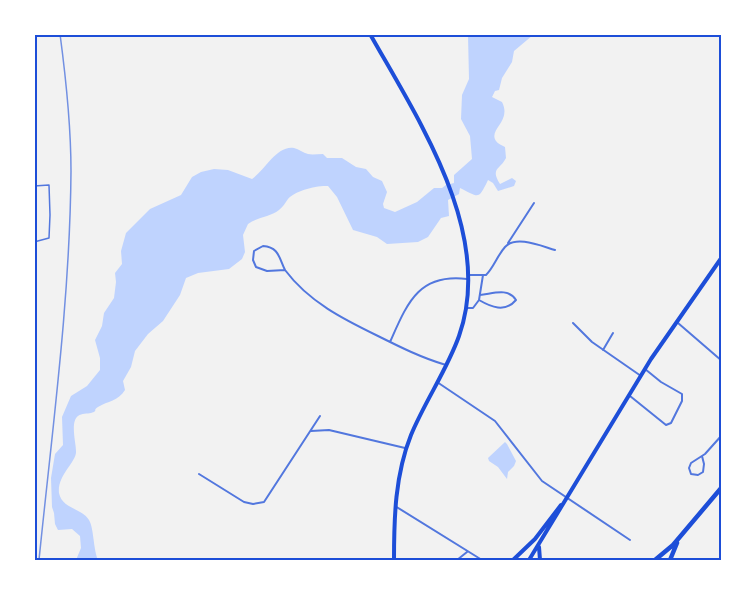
<svg xmlns="http://www.w3.org/2000/svg" width="756" height="595" viewBox="0 0 756 595" font-family="'IBM Plex Sans',sans-serif">
<rect width="100%" height="100%" fill="#f2f2f2"/>
<path fill="#bfd3fe" d="M 468,35 L 533,35 L 514,51 L 512,62 L 502,78 L 499,90 L 495,91 L 492,97 L 502,102 C 512,122 488,129 496,141 C 498,144 502,145 505,147 L 506,158 C 500,170 490,168 500,184 L 512,178 L 516,181 L 514,186 L 498,191 L 493,183 L 488,180 C 478,201 479,197 460,188 L 459,194 L 448,200 L 449,216 L 441,218 L 428,237 L 418,242 L 387,244 L 377,237 L 353,230 L 337,197 L 328,186 C 317,185 294,191 288,199 C 285,203 283,207 279,210 C 270,217 258,217 248,224 L 243,235 L 245,252 L 242,259 L 229,269 L 198,273 L 186,278 L 180,295 L 163,321 L 148,334 L 135,351 L 131,367 L 123,381 L 125,390 C 118,401 108,401 98,407 C 92,411 99,410 91,413 C 87,414 82,413 78,416 C 70,422 76,443 76,451 C 77,462 57,475 59,493 C 62,509 82,508 89,520 C 94,528 93,548 98,560 L 76,560 L 81,548 L 80,536 L 72,529 L 58,530 L 55,524 L 54,513 L 52,507 L 51,478 L 55,454 L 63,445 L 62,417 L 71,396 L 87,386 L 100,370 L 100,358 L 95,340 L 102,326 L 104,313 L 114,298 L 116,282 L 115,273 L 122,264 L 121,251 L 126,233 L 150,209 L 181,195 L 192,177 L 201,172 L 214,169 L 228,170 L 252,179 C 265,170 277,145 294,148 C 299,149 303,153 308,154 C 312,155 318,154 323,154 L 327,158 L 342,158 L 356,167 L 366,169 L 373,177 L 382,181 L 387,192 L 383,204 L 384,208 L 395,212 L 417,202 L 434,188 L 442,188 L 446,185 L 454,183 L 454,175 L 472,159 L 470,136 L 461,119 L 462,95 L 469,79 Z
M 505,442 L 507,444 L 516,461 L 514,466 L 508,472 L 507,479 L 498,467 L 489,461 L 488,458 Z"/>
<g fill="none" stroke-linecap="round" stroke-linejoin="round">
<path stroke="#5277de" stroke-width="1.5" d="M 34,186 L 49,185 L 50,215 L 49,238 L 34,242"/>
<path stroke="#5277de" stroke-width="2" d="M 508,243 L 534,203
M 285,270 C 279,258 279,247 263,246 L 254,251 L 253,260 L 256,267 L 267,271 L 285,270 C 309,302 343,319 378,336 C 400,347 422,358 446,365
M 469,275 L 486,275 C 494,267 497,256 505,247 C 516,235 541,246 555,250
M 479,300 C 491,307 505,313 516,300 C 508,287 492,294 480,295
M 466,308 L 473,308 L 479,300 L 483,275
M 573,323 L 592,342 L 641,376
M 678,323 L 722,361
M 390,342 C 407,304 418,273 467,279
M 603,350 L 613,333
M 437,382 L 495,421 L 542,481 L 630,540
M 630,396 L 666,425 L 671,423 L 682,401 L 682,394 L 661,382 L 645,369
M 311,431 L 329,430 L 405,448
M 702,456 L 704,464 L 703,472 L 698,475 L 691,474 L 689,468 L 691,463 L 705,454 L 722,435
M 199,474 L 244,502 L 253,504 L 264,502 L 320,416
M 395,506 L 482,560
M 457,560 L 467,552"/>
<path stroke="#1d4ed8" stroke-width="4" d="M 370,34 C 419,121 495,234 459,336 C 447,370 425,401 411,435 C 395,475 394,518 394,560
M 539,547 L 540,560
M 513,560 L 535,539 L 561,505
M 529,560 L 651,359 L 722,257"/>
<path stroke="#1d4ed8" stroke-width="4.5" d="M 655,560 L 673,545 L 722,487
M 670,560 L 677,543"/>
<path stroke="#7290e2" stroke-width="1.5" d="M 39,560 C 52,431 70,301 71,171 C 71,125 66,79 60,34"/>
</g>
<rect width="756" height="595" fill="none" stroke="#ffffff" stroke-width="72"/>
<rect x="36" y="36" width="684" height="523" fill="none" stroke="#1d4ed8" stroke-width="2"/>
</svg>
